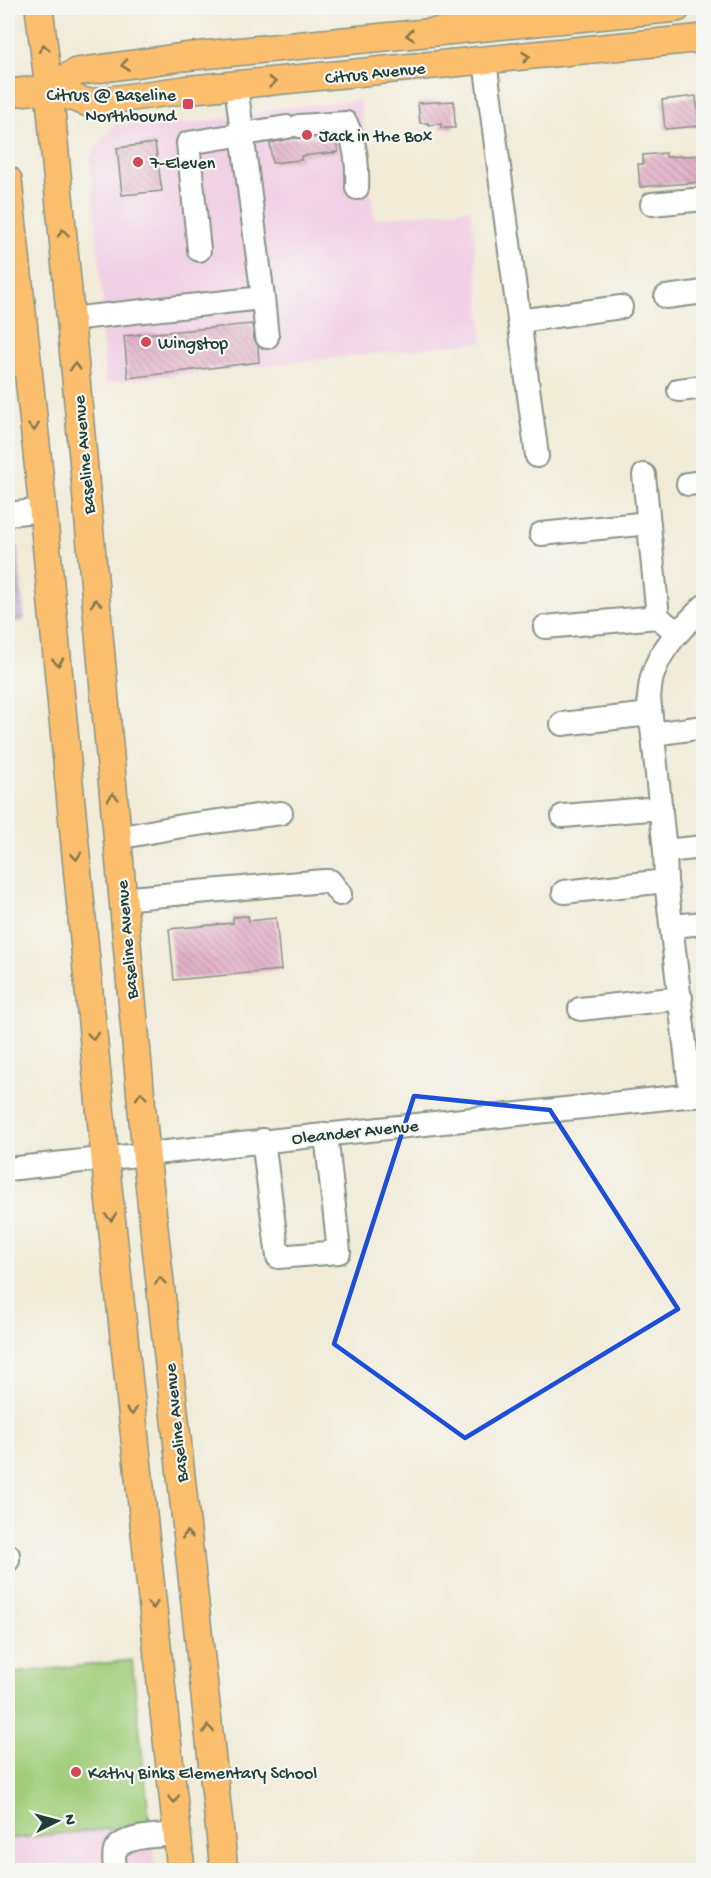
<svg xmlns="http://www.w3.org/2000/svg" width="711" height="1878" viewBox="0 0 711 1878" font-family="'Gochi Hand',sans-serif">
<defs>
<pattern id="industrial-grid" width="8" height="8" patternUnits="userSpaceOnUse" patternTransform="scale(1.5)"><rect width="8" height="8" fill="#cebed2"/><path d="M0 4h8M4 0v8" fill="none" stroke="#b0a4b5"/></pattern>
<pattern id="building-back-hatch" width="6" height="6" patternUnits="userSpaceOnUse" patternTransform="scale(1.5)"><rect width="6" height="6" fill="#e2b0c8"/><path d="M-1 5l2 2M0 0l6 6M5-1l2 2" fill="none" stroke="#b790a3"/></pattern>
</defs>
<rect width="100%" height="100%" fill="#f6f6f2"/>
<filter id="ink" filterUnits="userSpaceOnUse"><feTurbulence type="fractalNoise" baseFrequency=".0167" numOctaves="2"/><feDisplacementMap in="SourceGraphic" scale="12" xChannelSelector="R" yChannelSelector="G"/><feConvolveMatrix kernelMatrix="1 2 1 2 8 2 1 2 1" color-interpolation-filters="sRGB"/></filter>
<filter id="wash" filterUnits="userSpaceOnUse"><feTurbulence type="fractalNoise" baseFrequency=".008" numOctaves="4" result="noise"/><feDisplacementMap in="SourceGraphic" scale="24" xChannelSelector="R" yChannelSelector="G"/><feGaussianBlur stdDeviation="1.35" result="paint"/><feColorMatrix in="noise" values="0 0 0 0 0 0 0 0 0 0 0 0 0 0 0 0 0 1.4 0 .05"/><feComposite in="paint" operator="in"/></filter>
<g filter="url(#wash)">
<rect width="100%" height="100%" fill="#f1ebd8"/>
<path fill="#f0d0e5" d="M 360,100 L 374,219 L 471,209 L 483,342 L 105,383 L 102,332 L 103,305 L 90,157 L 115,125 L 159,119 L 183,124 L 255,115 L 269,109 Z
M 132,1660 L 156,1870 L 8,1870 L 8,1674 Z"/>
<path fill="url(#industrial-grid)" d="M 8,458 L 25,621 L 8,623 Z"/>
<path fill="#a2ce7b" stroke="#608658" stroke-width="1.5" d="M 132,1660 L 150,1825 L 8,1839 L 8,1674 Z"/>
<g id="blocks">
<path fill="url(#building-back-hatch)" d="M 696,96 L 699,126 L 665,129 L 662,100 Z
M 454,101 L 455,128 L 441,128 L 441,124 L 429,125 L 428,123 L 420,123 L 418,103 Z
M 336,137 L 338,152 L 301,156 L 301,160 L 272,163 L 270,143 L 294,138 Z
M 155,143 L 162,191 L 122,195 L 117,148 Z
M 666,153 L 666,157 L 704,155 L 704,182 L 640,187 L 638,164 L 643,164 L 643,155 Z
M 252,324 L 254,339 L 258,346 L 259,362 L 128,378 L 124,336 Z
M 248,916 L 249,921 L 276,918 L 281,970 L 174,980 L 169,929 L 233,923 L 233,917 Z"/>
</g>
</g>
<g filter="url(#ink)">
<use href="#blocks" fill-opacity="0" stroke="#889486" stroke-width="1.5"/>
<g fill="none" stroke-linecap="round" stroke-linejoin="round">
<defs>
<path id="minor" d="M 452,8 L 454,31
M 485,61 L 537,456
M 299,126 L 346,123 C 356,145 358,165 357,188
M 652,204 L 704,199
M 199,250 L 188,143 L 287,127
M 666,297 L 704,292
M 263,298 L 267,337
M 70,319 L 263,298 L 236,85
M 519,321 L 621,307
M 679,390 L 704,387
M 644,475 L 658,617 L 677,633
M 688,484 L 704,482
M 8,514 L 43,510
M 541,534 L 649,523
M 545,627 L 658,617
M 562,724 L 650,714
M 653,734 L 704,727
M 563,816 L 661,808
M 117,838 L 182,826 L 281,813
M 665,851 L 704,847
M 564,892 L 666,881
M 122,899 C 189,892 256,887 324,881 L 330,881 L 340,894
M 672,926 L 704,923
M 580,1009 L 681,998
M 691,1096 L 666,881 L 665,851 L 649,698 C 650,690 650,682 653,674 C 661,647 684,626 704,606
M 263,1140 L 278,1257 L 339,1252 L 326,1134
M 8,1169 L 704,1094
M 8,1555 L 8,1560
M 115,1870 C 115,1865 113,1857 115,1851 C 122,1835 161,1836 177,1834"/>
<path id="major" d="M 39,8 L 49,89 L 68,291 L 146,1154 L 224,1870
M 49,89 L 76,72 L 183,57 L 677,8
M 8,93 L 49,89 L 88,103 L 184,90 L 704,38
M 8,180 L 43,510 L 105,1159 L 181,1870"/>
</defs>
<use href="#minor" stroke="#889486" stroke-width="26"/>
<use href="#major" stroke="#889486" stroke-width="30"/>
<use href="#minor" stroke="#fff" stroke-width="22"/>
<use href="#major" stroke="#fabe6d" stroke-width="27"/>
</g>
<defs><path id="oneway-chevron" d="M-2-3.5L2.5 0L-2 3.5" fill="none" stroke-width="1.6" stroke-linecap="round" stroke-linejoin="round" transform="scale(1.5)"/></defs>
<g stroke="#82774e">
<use href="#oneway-chevron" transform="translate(410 35) rotate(174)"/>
<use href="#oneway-chevron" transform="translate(44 48) rotate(-97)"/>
<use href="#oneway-chevron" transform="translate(526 57) rotate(-6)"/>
<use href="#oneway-chevron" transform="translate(125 65) rotate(172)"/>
<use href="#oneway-chevron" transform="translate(272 82) rotate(-5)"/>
<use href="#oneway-chevron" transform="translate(63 233) rotate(-95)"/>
<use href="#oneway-chevron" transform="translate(75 367) rotate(-95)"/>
<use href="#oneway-chevron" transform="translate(34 427) rotate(84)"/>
<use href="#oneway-chevron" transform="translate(96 603) rotate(-95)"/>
<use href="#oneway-chevron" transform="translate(58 662) rotate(85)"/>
<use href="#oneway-chevron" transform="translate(113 797) rotate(-95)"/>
<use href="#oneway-chevron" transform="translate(76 856) rotate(85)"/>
<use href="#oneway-chevron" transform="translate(93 1036) rotate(85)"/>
<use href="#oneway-chevron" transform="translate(141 1096) rotate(-95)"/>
<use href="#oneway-chevron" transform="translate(111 1217) rotate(84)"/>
<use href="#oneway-chevron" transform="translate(160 1281) rotate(-96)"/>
<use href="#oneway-chevron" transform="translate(132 1411) rotate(84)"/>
<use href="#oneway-chevron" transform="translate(187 1535) rotate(-96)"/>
<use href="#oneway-chevron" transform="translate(153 1605) rotate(84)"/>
<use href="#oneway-chevron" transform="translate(208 1729) rotate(-96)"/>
<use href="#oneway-chevron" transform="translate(174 1799) rotate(84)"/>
</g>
</g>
<path fill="none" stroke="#1d4ed8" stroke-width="4.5" stroke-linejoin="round" d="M 414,1096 L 550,1110 L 678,1309 L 465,1438 L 334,1344 Z"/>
<g fill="#d1495b" stroke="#f6f6f2" stroke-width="2">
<rect x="182" y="98" width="12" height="12" rx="3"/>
<circle cx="307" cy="135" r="6"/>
<circle cx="138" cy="162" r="6"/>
<circle cx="146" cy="342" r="6"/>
<circle cx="76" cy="1772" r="6"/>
</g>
<g text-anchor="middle" stroke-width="4.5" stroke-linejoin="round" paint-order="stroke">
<g font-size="18" fill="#1f3d34" stroke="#f6f6f2">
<text transform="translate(375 72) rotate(-6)" y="6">Citrus Avenue</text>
<text transform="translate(83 455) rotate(-95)" y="6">Baseline Avenue</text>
<text transform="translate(126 940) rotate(-95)" y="6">Baseline Avenue</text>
<text transform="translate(355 1131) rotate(-6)" y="6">Oleander Avenue</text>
<text transform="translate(175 1423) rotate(-96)" y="6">Baseline Avenue</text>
</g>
<g font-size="18" fill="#1f3d34" stroke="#f6f6f2" text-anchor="start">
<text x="176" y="100" text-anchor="end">Citrus @ Baseline<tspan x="176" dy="21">Northbound</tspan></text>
<text x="319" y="141">Jack in the Box</text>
<text x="150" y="168">7-Eleven</text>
<text x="158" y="348">Wingstop</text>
<text x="88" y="1778">Kathy Binks Elementary School</text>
</g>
</g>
<rect width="711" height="1878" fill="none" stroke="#f6f6f2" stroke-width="30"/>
<g transform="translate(57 1821) rotate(84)" stroke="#f6f6f2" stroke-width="4.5" paint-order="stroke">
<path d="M0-4.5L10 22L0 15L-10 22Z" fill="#1f3d34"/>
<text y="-9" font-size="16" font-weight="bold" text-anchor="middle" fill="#1f3d34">N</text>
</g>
</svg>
